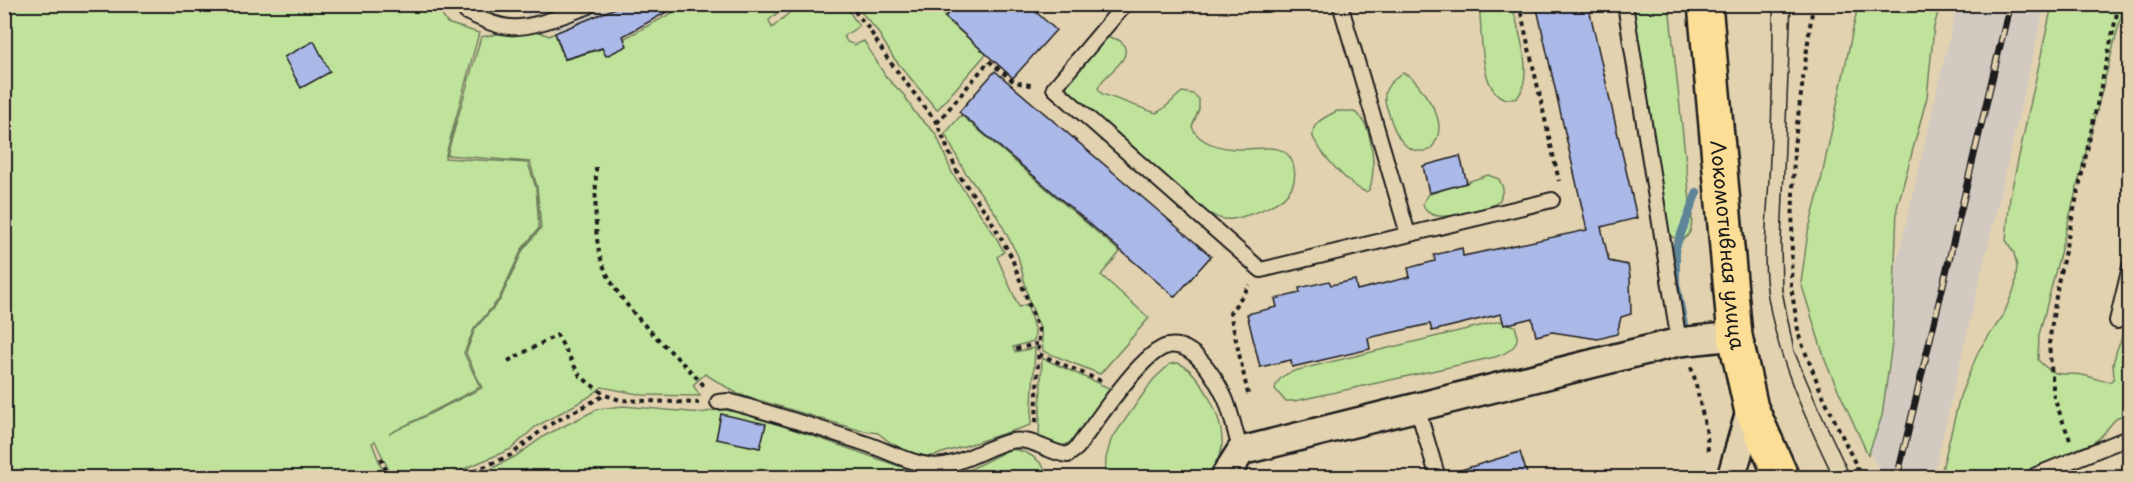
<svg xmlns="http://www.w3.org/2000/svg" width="2134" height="482" viewBox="0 0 2134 482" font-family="'Playpen Sans',sans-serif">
<rect width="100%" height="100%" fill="#e3d2af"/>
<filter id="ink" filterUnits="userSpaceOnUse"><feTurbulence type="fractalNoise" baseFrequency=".0167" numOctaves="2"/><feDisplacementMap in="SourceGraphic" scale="12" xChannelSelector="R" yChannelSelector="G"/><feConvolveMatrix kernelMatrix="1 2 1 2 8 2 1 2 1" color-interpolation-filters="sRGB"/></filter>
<g filter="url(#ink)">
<path fill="#d2cac0" d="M 507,5 L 684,5 L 598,50 L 564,59 L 555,32 L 540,9 L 528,16 Z
M 1957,5 L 2045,5 L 1933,477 L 1882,477 L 1858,429 Z"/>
<path fill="#c0e39c" stroke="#6e805c" stroke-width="1.5" d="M 4,5 L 436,5 L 447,23 L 479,33 L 445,158 L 528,163 L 536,188 L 539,228 L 522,249 L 499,299 L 474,329 L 464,353 L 480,387 L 389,434 L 482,388 L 466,353 L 475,329 L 500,300 L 523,250 L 541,228 L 537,187 L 530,162 L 447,155 L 481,37 L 530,28 L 549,36 L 555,33 L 564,60 L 608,47 L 687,5 L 787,5 L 769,20 L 772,28 L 798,5 L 845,5 L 859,26 L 844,36 L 847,42 L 855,45 L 864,41 L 886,77 L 904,95 L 915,113 L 936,134 L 952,173 L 994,234 L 1004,252 L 997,257 L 1019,307 L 1027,304 L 1035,332 L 1034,341 L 1013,347 L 1015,352 L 1035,348 L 1031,425 L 933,456 L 921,456 L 908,452 L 891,443 L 878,433 L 859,430 L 738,394 L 705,374 L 693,385 L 700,396 L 643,395 L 602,387 L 587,398 L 535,427 L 511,449 L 445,477 L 392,477 L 375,441 L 372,443 L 385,477 L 5,477 Z
M 855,5 L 940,5 L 949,12 L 944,17 L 986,54 L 937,110 L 893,57 L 876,29 Z
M 1479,5 L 1512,5 C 1518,29 1535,77 1517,98 C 1476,109 1483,26 1479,5 Z
M 1630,5 L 1669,5 L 1692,220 C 1691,229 1691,237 1680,240 L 1670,236 L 1667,229 Z
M 1858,5 L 1940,5 L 1934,27 L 1927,97 L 1897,208 L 1892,343 L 1882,416 L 1868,455 L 1826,363 L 1801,283 L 1808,232 L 1818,195 Z
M 2052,5 L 2124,5 L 2039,335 L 2038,360 C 2059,382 2064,370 2087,376 C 2096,378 2102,383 2111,381 L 2114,378 L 2113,364 L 2117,349 L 2120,343 L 2126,323 L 2129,324 L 2129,414 C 2112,415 2109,431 2097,440 C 2088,447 2074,447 2067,455 C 2061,461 2061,470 2060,477 L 1940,478 L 1960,396 L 1979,350 L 2003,316 L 2015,287 L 2017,266 L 2014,253 L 2006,240 L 2010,197 Z
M 1106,38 C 1112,38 1119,38 1123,44 C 1134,60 1103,74 1098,88 L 1102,94 L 1156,113 C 1167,108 1173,99 1182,92 L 1193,94 L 1199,99 L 1199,109 L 1192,127 C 1199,144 1223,149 1240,149 C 1257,150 1286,140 1293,164 C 1302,193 1274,206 1251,214 C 1243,216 1233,221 1224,219 C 1215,218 1207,212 1199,207 L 1066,90 C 1067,73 1092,49 1106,38 Z
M 1403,73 C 1413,76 1418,85 1424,93 C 1437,111 1447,130 1430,150 C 1405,157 1395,134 1389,114 C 1386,106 1383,98 1386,90 C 1389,83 1397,77 1403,73 Z
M 1337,111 C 1343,111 1351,110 1356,113 C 1373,125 1377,173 1369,190 L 1366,192 C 1348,185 1321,154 1313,137 C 1311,122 1326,117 1337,111 Z
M 961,115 L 1120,252 L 1101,275 L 1149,318 L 1100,374 L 1043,351 L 1041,331 L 1030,303 L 1018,256 L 996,214 L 965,172 L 945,134 Z
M 1488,175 L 1499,179 L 1503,188 L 1500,200 L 1493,205 C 1477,210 1428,228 1423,204 L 1427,195 Z
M 1500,321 L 1515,326 C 1522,344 1511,352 1495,357 L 1295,401 L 1285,401 L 1275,389 C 1278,372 1299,370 1314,366 Z
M 1042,358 L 1111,389 C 1101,403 1078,443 1061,446 C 1053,448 1046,442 1039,438 Z
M 1178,363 C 1201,372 1222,417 1222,442 C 1222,454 1216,466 1211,477 L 1105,478 L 1106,458 L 1111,440 L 1153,380 L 1170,364 Z
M 623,406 L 701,413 L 722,409 L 767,420 L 930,477 L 473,478 L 516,456 L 546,435 L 598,409 Z
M 1010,449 C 1029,451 1042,460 1049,477 L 955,477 Z"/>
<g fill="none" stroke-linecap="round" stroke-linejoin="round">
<path stroke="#5d8497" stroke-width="8" d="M 1685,330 L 1676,283 L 1676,247 L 1697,192"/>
</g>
<path fill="#abb9e9" stroke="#1c1c1c" stroke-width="1.5" d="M 625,4 L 681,4 L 623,36 L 627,46 L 606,56 L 602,48 L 565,59 L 555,33 Z
M 956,4 L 1027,4 L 1056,30 L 1013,78 L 945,17 Z
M 1536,4 L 1588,4 L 1637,218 L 1601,227 L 1609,261 L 1628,265 L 1630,277 L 1631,314 L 1621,317 L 1617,334 L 1598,339 L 1552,332 L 1536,336 L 1532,318 L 1504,325 L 1501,314 L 1432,331 L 1430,324 L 1368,338 L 1370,349 L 1292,367 L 1291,360 L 1260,367 L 1247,314 L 1277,307 L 1275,299 L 1300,293 L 1299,288 L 1329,281 L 1331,285 L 1355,280 L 1357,290 L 1410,277 L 1408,268 L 1435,261 L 1434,255 L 1462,248 L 1463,256 L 1587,230 Z
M 314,41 L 330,72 L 301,88 L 284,57 Z
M 995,71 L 1211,256 L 1175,297 L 959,112 Z
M 1460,156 L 1467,183 L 1429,193 L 1423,166 Z
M 721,414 L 766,424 L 760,448 L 716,439 Z
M 1520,452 L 1528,477 L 1455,477 L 1454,472 Z"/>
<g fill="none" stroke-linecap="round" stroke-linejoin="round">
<defs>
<path id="lane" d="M 1125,4 L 1054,88 L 1261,270 L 1552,200
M 1340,4 L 1408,234
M 1625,4 L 1679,342
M 466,12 C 480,18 494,26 510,27 C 532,29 566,14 587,7
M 2117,321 L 2130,267
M 718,402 L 728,401 C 774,414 819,428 864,443 C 886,450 906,462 929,465 C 955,470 986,446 1011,441 C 1033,437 1048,453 1068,455 L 1077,448 C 1093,426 1143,350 1168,346 C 1194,341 1215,377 1225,398 C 1232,414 1235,434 1241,451
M 1417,407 L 1438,478
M 2034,478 L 2036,475 L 2125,439 L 2130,441"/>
<path id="street" d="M 1224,478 L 1241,451 L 1679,342 L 1735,336
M 1731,478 L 1751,408"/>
<g id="primary">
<path id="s1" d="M 1705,4 L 1735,336 L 1751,408 L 1782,478"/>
</g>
</defs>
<use href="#lane" stroke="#1c1c1c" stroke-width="18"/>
<use href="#street" stroke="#1c1c1c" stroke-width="32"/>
<use href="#primary" stroke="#1c1c1c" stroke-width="38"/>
<path stroke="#1c1c1c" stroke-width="4" stroke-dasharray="4.5 4.5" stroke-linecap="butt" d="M 849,4 L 869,29 L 887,58 L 937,123 L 958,174 L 988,215 L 1011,256 L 1039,331 L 1036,424
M 1519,4 L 1559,181
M 1813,4 L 1794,147 L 1791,286 L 1799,336 L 1820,389 L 1862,478
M 937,123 L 989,61 L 1014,82 L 1035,86
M 596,167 C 596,193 594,220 598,246 C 607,302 670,346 706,388
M 1016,349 L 1040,343
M 1039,354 L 1101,381
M 508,361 L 557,335 L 580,376 L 605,395
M 1691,367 L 1694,376 L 1707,434 L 1708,453
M 1248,394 L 1230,313 L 1250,285
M 2070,440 L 2054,398 L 2049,344 L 2058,283 L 2119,4
M 381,458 L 389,478
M 458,478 L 511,455 L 547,426 L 605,395 L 620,400 L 699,403"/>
<use href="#lane" stroke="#e3d2af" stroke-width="14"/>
<use href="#street" stroke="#e3d2af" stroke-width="27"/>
<use href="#primary" stroke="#fcde96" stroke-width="33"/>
<path stroke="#1c1c1c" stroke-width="1.5" d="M 1773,4 C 1773,63 1772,120 1769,179 C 1767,217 1762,259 1768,297 C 1778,361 1806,420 1834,478
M 1791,4 L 1781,243 L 1782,290 L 1794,351 L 1817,405 L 1851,478"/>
<defs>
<path id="rail" d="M 1897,478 L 2010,4"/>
</defs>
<use href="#rail" stroke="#1c1c1c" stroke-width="7"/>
<use href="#rail" stroke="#e3d2af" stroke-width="4.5" stroke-dasharray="14" stroke-linecap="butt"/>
</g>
</g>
<g text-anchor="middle" stroke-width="4.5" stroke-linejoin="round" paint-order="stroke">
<g font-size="20" fill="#1c1c1c" stroke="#e3d2af">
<text dy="7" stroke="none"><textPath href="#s1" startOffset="242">Локомотивная улица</textPath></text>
</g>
</g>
<rect width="2134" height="482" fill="none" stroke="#e3d2af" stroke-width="24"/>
<rect x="12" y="12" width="2110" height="458" fill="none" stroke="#1c1c1c" stroke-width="2" filter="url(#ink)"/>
</svg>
